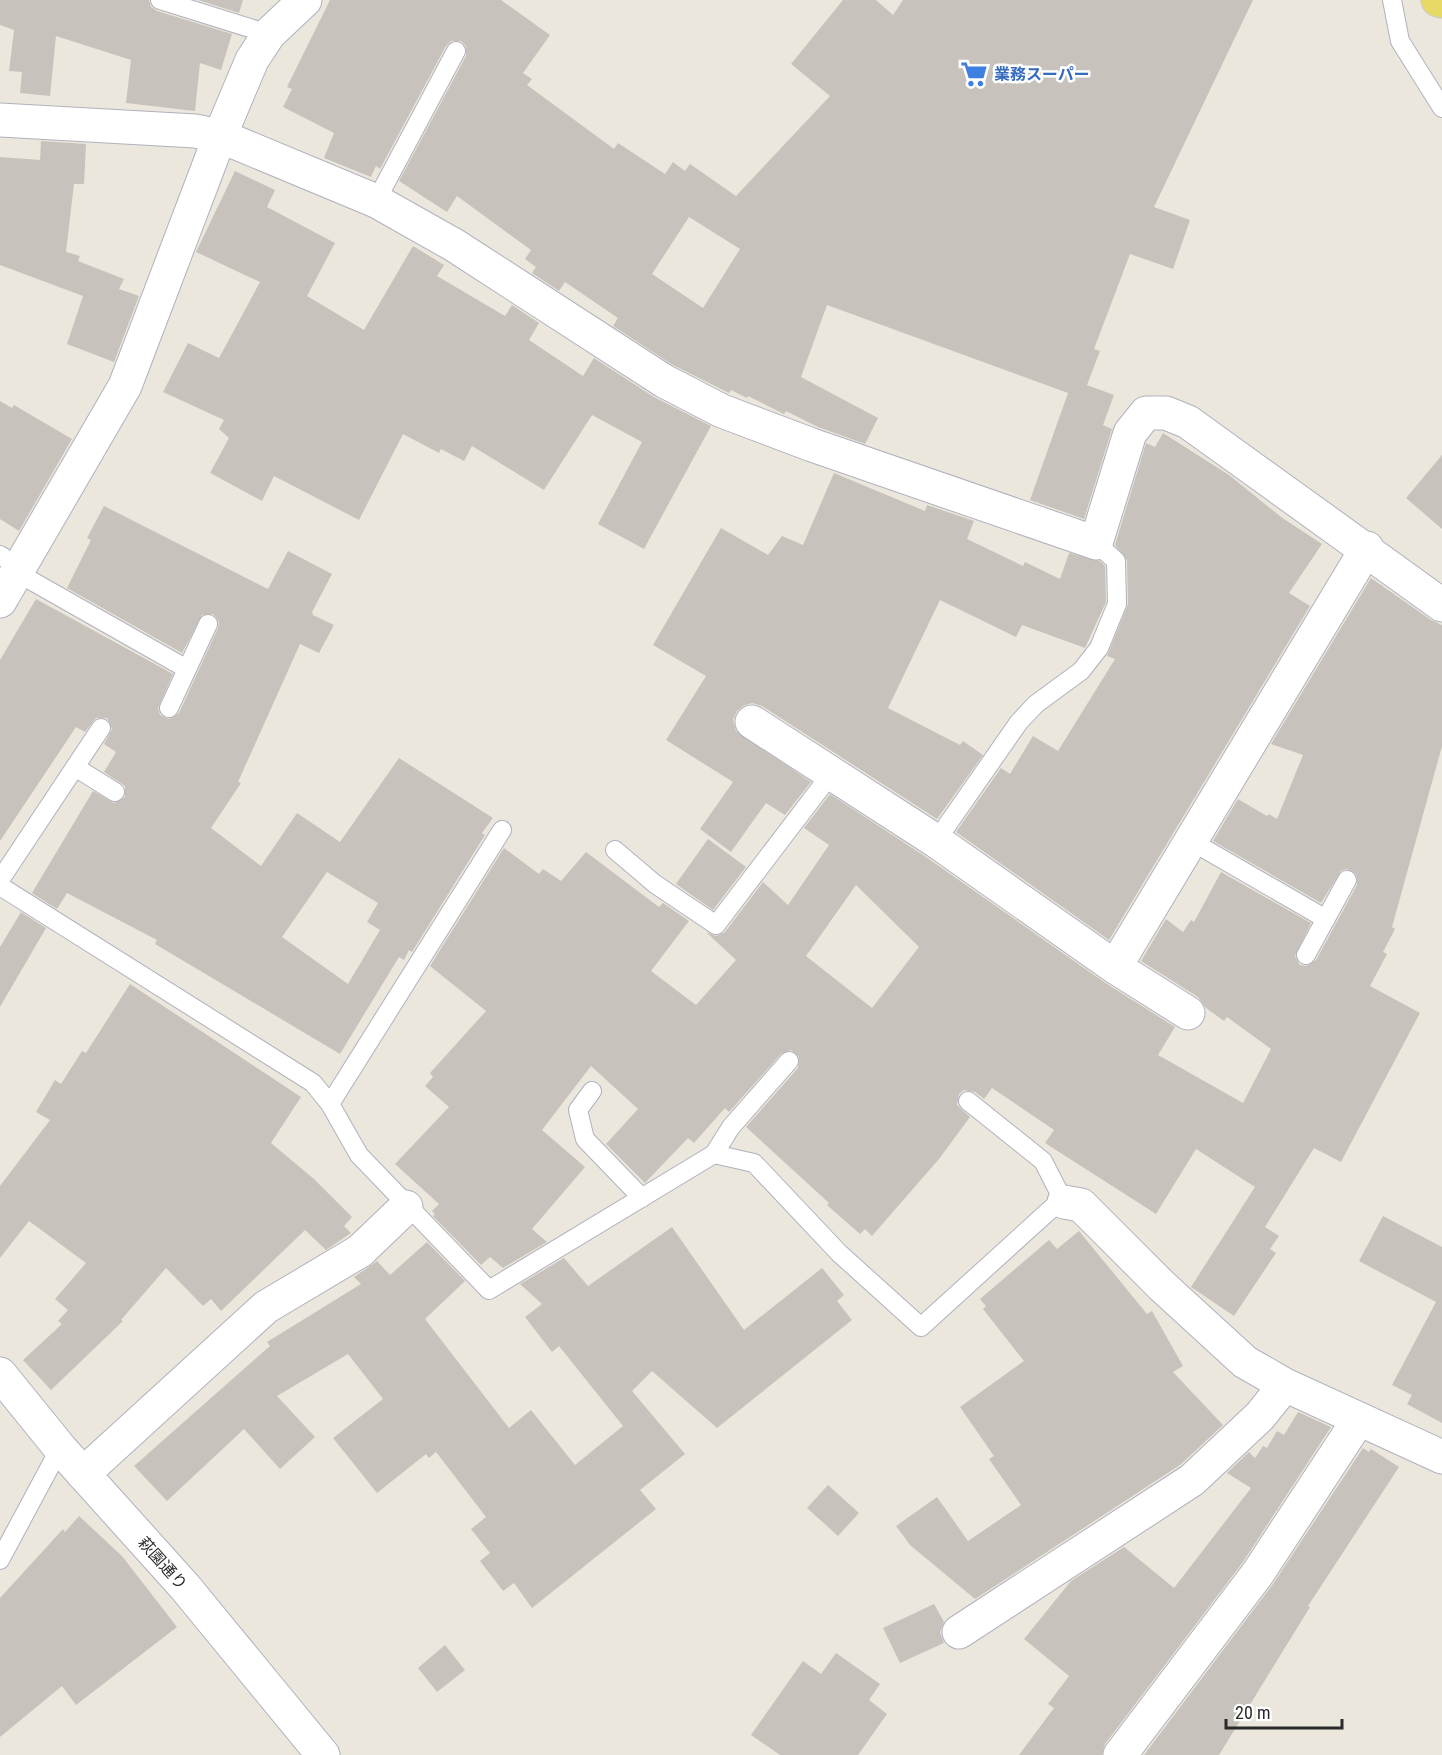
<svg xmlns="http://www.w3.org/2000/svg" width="1442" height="1755" viewBox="0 0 1442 1755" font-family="'Roboto Condensed','Noto Sans JP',sans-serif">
<rect width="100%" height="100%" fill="#ebe7dd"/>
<path fill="#c7c3bc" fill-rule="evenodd" d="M 0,0 L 149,0 L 151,7 L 157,11 L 232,34 L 221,70 L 200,63 L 195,111 L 126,103 L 131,60 L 56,36 L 50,96 L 20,93 L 22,72 L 9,71 L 14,30 L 0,25 Z
M 198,0 L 243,0 L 239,13 Z
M 330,0 L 501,0 L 550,35 L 523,73 L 532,79 L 527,85 L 614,149 L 618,143 L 665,174 L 673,162 L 685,171 L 690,164 L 736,196 L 830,96 L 791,64 L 843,0 L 876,0 L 893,15 L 903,0 L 1253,0 L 1154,207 L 1190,220 L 1173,269 L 1130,254 L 1094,349 L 1100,351 L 1087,385 L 1114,395 L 1103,425 L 1112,429 L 1084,519 L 1030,500 L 1068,393 L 827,305 L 801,377 L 878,418 L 865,444 L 818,427 L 786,411 L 784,414 L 748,396 L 747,398 L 731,390 L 729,393 L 673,365 L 613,326 L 618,318 L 565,282 L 559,291 L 532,273 L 536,267 L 525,259 L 531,250 L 457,196 L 447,212 L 399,181 L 466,56 L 466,46 L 461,41 L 451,41 L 446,46 L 380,169 L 376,166 L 371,177 L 324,158 L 334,133 L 283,107 L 292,89 L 287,87 ZM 689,217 L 740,249 L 703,308 L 652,274 Z
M 41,141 L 86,144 L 84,184 L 74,184 L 66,252 L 80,256 L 78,261 L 124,279 L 119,289 L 139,296 L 114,362 L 67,344 L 83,296 L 0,265 L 0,157 L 40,160 Z
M 235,171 L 275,190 L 267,207 L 335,243 L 307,296 L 364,330 L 413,246 L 444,265 L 437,276 L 505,316 L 512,305 L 539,323 L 529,340 L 583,376 L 594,358 L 654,397 L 711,426 L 644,549 L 598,524 L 642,442 L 592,415 L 544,490 L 472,446 L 464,461 L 441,449 L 439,453 L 403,434 L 359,520 L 274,476 L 262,501 L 210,473 L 229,438 L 219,429 L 224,420 L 163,392 L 188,343 L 219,358 L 260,282 L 196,252 Z
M 0,401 L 12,408 L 14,405 L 72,439 L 19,531 L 0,519 Z
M 1163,433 L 1229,475 L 1281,517 L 1322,544 L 1289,593 L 1310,606 L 1109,940 L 956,832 L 1001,768 L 1010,774 L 1033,736 L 1058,751 L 1115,659 L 1107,656 L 1128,604 L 1127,560 L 1115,545 L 1146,443 L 1155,447 Z
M 1442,455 L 1442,529 L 1406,498 Z
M 834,473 L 925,511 L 927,505 L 974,521 L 967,539 L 1023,566 L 1025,562 L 1060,579 L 1069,553 L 1100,561 L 1105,566 L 1106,602 L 1085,648 L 1022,625 L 1016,637 L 940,600 L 888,708 L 960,745 L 963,741 L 983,755 L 937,819 L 762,706 L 752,703 L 743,706 L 737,711 L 733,720 L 736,731 L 811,782 L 785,815 L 766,803 L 731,852 L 700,829 L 733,782 L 666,740 L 706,676 L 653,645 L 721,528 L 768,555 L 782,536 L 803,545 Z
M 104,506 L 268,589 L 288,551 L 332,574 L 312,612 L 313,615 L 334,625 L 319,653 L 300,644 L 238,782 L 241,783 L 211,828 L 261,866 L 297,813 L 340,842 L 399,758 L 493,818 L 482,833 L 485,835 L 412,952 L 409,950 L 404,960 L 399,957 L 340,1054 L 155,944 L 157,940 L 67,893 L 57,909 L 32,893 L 93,791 L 114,803 L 125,797 L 125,786 L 104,772 L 116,752 L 104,744 L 112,729 L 107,718 L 96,718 L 85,732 L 76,727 L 0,841 L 0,660 L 36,599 L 173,674 L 158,708 L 160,715 L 169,719 L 179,713 L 218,628 L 219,622 L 213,614 L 202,615 L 182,653 L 67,588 L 91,540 L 87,538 ZM 327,872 L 378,903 L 367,922 L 380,930 L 348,984 L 282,937 Z
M 1371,578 L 1431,620 L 1442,625 L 1442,746 L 1392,927 L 1395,929 L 1383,952 L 1387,954 L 1370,986 L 1420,1013 L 1341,1162 L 1314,1148 L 1265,1227 L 1279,1236 L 1270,1249 L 1276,1253 L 1234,1316 L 1191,1287 L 1255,1187 L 1196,1149 L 1156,1214 L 1045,1143 L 1054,1130 L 992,1088 L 984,1099 L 975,1092 L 964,1090 L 959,1094 L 957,1105 L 970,1117 L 939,1159 L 872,1236 L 865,1229 L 860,1234 L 827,1205 L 829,1203 L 746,1127 L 798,1068 L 799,1057 L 791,1050 L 781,1054 L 729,1112 L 725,1108 L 694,1143 L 688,1138 L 645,1183 L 606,1144 L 638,1109 L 591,1066 L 542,1130 L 585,1167 L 532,1229 L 547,1242 L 503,1268 L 490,1257 L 481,1265 L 433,1216 L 435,1214 L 432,1211 L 439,1204 L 395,1164 L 449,1107 L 425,1086 L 433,1077 L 430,1073 L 486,1011 L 430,966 L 504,848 L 539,874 L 543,869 L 561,881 L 586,852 L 659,907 L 663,903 L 689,921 L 651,971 L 696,1005 L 736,960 L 706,932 L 716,936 L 725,932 L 763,882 L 788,905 L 829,845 L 804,828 L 830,794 L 926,857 L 1104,982 L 1175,1027 L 1158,1055 L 1243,1103 L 1271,1049 L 1227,1017 L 1224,1021 L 1206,1008 L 1198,997 L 1141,961 L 1166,919 L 1183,932 L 1191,920 L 1194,922 L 1221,872 L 1311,923 L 1295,956 L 1300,965 L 1306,966 L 1316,960 L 1357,885 L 1356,874 L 1347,869 L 1341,871 L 1321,903 L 1213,841 L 1238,799 L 1267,816 L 1269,814 L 1277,819 L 1303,755 L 1271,744 ZM 856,885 L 919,947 L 872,1008 L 806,956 Z
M 708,839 L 746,867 L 713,910 L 676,884 Z
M 21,912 L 46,928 L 0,1007 L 0,947 Z
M 130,984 L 301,1097 L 271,1143 L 314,1179 L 352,1217 L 344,1226 L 351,1233 L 326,1250 L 305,1230 L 221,1311 L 211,1299 L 203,1306 L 166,1268 L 121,1320 L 123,1321 L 51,1390 L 23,1360 L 62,1324 L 58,1321 L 68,1310 L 55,1299 L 86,1263 L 29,1221 L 0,1258 L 0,1186 L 50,1120 L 36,1112 L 55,1080 L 61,1084 L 82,1051 L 86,1053 Z
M 1383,1216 L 1442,1247 L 1442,1423 L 1407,1404 L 1412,1395 L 1392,1385 L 1436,1302 L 1359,1261 Z
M 672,1227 L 744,1330 L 822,1268 L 844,1295 L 837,1301 L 852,1320 L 717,1428 L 652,1371 L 632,1391 L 685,1454 L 640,1490 L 656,1509 L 532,1608 L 514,1583 L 503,1591 L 480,1561 L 490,1553 L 471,1529 L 486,1517 L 436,1452 L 429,1458 L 426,1454 L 377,1493 L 333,1438 L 383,1399 L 348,1354 L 277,1396 L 315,1437 L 280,1469 L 244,1429 L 167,1501 L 134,1466 L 270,1346 L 267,1342 L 361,1284 L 354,1277 L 377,1261 L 390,1275 L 427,1242 L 465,1281 L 425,1319 L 509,1428 L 531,1410 L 575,1465 L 623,1426 L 559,1346 L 552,1352 L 525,1317 L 542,1304 L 520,1284 L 564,1258 L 588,1286 Z
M 1079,1231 L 1147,1314 L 1152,1311 L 1183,1366 L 1173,1372 L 1223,1425 L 1180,1465 L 975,1599 L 910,1545 L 896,1526 L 937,1497 L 968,1541 L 1021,1505 L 989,1459 L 994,1456 L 960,1407 L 1024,1361 L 983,1309 L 986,1306 L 980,1299 L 1049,1240 L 1057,1249 Z
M 1298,1412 L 1331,1427 L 1243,1562 L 1105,1744 L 1102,1755 L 1019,1755 L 1054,1708 L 1048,1704 L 1069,1676 L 1024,1639 L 1071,1581 L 1124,1547 L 1174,1588 L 1251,1488 L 1227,1473 L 1249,1452 L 1255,1458 L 1263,1446 L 1267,1448 L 1277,1431 L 1284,1435 Z
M 1363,1448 L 1369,1452 L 1371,1449 L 1399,1467 L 1308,1606 L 1310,1607 L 1219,1755 L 1144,1755 L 1273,1584 Z
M 828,1485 L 859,1513 L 838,1536 L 807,1508 Z
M 79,1516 L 122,1556 L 177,1627 L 76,1705 L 62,1686 L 0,1737 L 0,1598 L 63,1529 L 65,1532 Z
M 934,1604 L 944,1622 L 940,1632 L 944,1643 L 900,1663 L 883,1628 Z
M 445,1645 L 465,1670 L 437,1692 L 418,1668 Z
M 836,1653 L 880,1684 L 869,1700 L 887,1714 L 858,1755 L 780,1755 L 751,1735 L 803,1661 L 821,1674 Z"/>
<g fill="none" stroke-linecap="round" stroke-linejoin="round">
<defs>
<path id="service" d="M 160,0 L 269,34
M 1392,0 L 1400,41 L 1442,108
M 376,201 L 456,51
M 0,555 L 20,568
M 16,572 L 187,669
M 169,708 L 208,624
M 75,767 L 115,792
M 936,841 L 1019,722 L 1036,704 L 1081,671 L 1099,648 L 1117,604 L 1116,561 L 1096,543
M 1191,841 L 1326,919
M 615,850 L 655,884 L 716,925 L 831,774
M 0,880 L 101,728
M 0,886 L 313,1083 L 330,1104 L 359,1155 L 489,1290 L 714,1154 L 754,1163 L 839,1253 L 921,1327 L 1052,1208 L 1064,1202 L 1043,1161 L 968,1101
M 1306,955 L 1347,880
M 592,1091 L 578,1110 L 585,1139 L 642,1198
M 330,1104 L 502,830
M 714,1154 L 731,1127 L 789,1061
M 0,1560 L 60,1448"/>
<path id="minor" d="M 305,0 L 269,34 L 252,60 L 220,136 L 376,201 L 454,245 L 664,381 L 722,411 L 812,445 L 1096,543 L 1130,433 L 1146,413 L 1166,413 L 1188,422 L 1442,605
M 0,120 L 195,131 L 220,136 L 125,386 L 0,601
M 752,722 L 936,841 L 1115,967 L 1188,1013
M 1115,967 L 1367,548
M 1064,1202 L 1081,1205 L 1162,1286 L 1245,1362 L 1285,1385 L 1442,1457
M 83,1474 L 266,1307 L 360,1251 L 406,1207
M 959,1632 L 1192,1480 L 1260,1416 L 1285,1385
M 1120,1755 L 1258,1573 L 1359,1419"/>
<path id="tertiary" d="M 0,1374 L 60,1448 L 185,1587 L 323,1755"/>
<path id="primary" d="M 1438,0 L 1442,1"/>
</defs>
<use href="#service" stroke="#b0b1bd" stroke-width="20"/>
<use href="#minor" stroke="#b0b1bd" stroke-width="35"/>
<use href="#tertiary" stroke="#b0b1bd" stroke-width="35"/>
<use href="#primary" stroke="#c8c8c8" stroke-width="35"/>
<use href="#service" stroke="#fff" stroke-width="18"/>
<use href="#minor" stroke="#fff" stroke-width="33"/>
<use href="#tertiary" stroke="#fff" stroke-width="33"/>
<use href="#primary" stroke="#e7d966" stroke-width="33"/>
</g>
<defs>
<symbol id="supermarket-bare" viewBox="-9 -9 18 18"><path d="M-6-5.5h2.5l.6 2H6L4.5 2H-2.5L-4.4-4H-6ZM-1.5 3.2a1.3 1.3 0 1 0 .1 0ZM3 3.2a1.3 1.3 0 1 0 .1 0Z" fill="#3f7fe0" stroke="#fff" stroke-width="2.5" paint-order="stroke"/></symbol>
</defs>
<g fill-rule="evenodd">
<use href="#supermarket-bare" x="955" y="55" width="38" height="38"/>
</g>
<g text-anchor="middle" stroke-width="5" stroke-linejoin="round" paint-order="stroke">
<g font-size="16" font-weight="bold" fill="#366cbe" stroke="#fff" text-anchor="start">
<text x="994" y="80">業務スーパー</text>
</g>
<g font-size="16" fill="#2a2a2a" stroke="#fff">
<text transform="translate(163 1563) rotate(48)" y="6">萩園通り</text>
</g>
</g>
<path d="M1226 1719v9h116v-9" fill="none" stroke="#2a2a2a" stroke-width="3"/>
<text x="1235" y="1719" font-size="18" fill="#2a2a2a" stroke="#ffffff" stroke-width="4.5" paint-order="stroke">20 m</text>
</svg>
